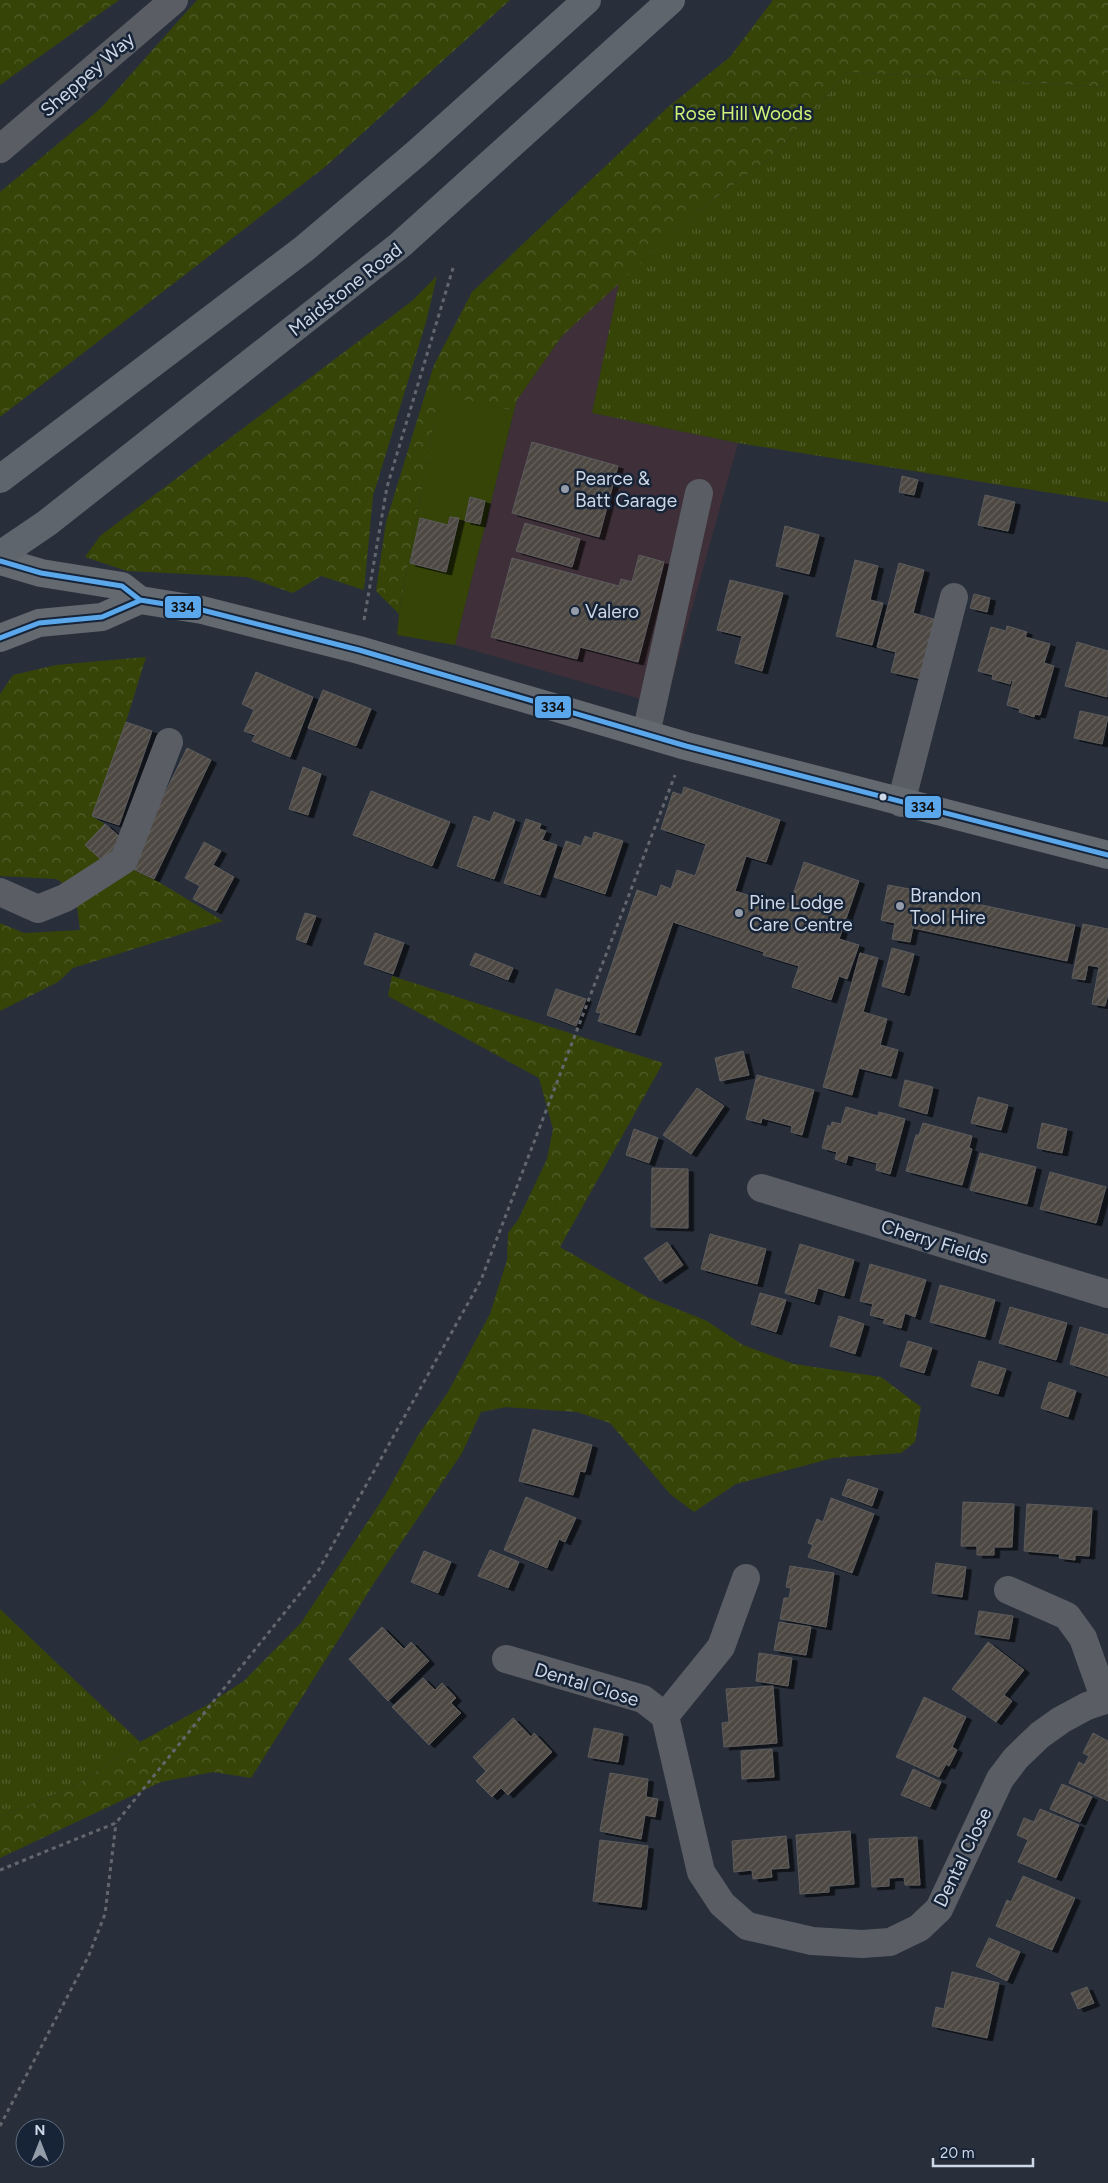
<svg xmlns="http://www.w3.org/2000/svg" width="1108" height="2183" viewBox="0 0 1108 2183" font-family="Figtree,sans-serif">
<defs>
<pattern id="grass-tufts" width="24" height="20" patternUnits="userSpaceOnUse" patternTransform="scale(1.25)"><rect width="24" height="20" fill="#364408"/><path d="M3 7l-1-3M5 7V3M7 7l1-3M15 17l-1-3M17 17v-4M19 17l1-3" fill="none" stroke="#525e2c"/></pattern>
<pattern id="forest-crowns" width="20" height="18" patternUnits="userSpaceOnUse" patternTransform="scale(1.25)"><rect width="20" height="18" fill="#364408"/><path d="M2 6a3 3 0 1 1 6 0M12 15a3 3 0 1 1 6 0" fill="none" stroke="#525e2c"/></pattern>
<pattern id="building-hatch" width="6" height="6" patternUnits="userSpaceOnUse" patternTransform="scale(1.25)"><rect width="6" height="6" fill="#4e4843"/><path d="M-1 1l2-2M0 6l6-6M5 7l2-2" fill="none" stroke="#66625e"/></pattern>
<filter id="shadow"><feDropShadow dx="5.5" dy="3" stdDeviation="0" flood-color="#0009"/></filter>
</defs>
<rect width="100%" height="100%" fill="#282f3b"/>
<path fill="#3e2f38" d="M 619,283 L 592,413 L 738,443 L 665,706 L 455,645 L 517,400 L 562,336 Z"/>
<path fill="url(#grass-tufts)" d="M 848,72 L 1108,87 L 1108,502 L 738,443 L 592,413 L 619,283 L 699,210 L 777,152 Z
M 0,1609 L 140,1742 L 77,1785 L 0,1817 Z"/>
<path fill="url(#forest-crowns)" d="M 0,0 L 119,0 L 0,85 Z
M 197,0 L 510,0 L 325,167 L 0,417 L 0,192 L 101,108 Z
M 773,0 L 1108,0 L 1108,87 L 848,72 L 777,152 L 699,210 L 562,336 L 517,400 L 514,411 L 439,395 L 399,614 L 376,591 L 386,522 L 434,365 L 472,292 L 667,108 L 730,57 Z
M 437,276 L 426,322 L 373,496 L 364,590 L 321,576 L 293,593 L 247,577 L 127,571 L 85,557 L 100,536 L 412,301 Z
M 146,657 L 126,722 L 92,816 L 105,824 L 86,845 L 154,879 L 223,921 L 73,968 L 58,982 L 0,1011 L 0,923 L 24,933 L 80,930 L 75,890 L 56,879 L 0,876 L 0,694 L 13,675 L 56,665 Z
M 392,976 L 663,1063 L 560,1247 L 647,1297 L 707,1321 L 743,1345 L 794,1364 L 881,1377 L 921,1407 L 915,1442 L 901,1453 L 833,1458 L 736,1484 L 694,1512 L 670,1494 L 610,1423 L 577,1412 L 506,1407 L 481,1412 L 462,1453 L 376,1580 L 251,1778 L 213,1772 L 161,1782 L 0,1858 L 0,1817 L 77,1785 L 140,1742 L 207,1705 L 244,1681 L 301,1623 L 386,1494 L 417,1437 L 448,1392 L 490,1314 L 507,1260 L 508,1233 L 518,1220 L 547,1159 L 553,1129 L 539,1078 L 388,996 Z"/>
<path fill="#364408" fill-rule="evenodd" d="M 439,394 L 514,411 L 455,645 L 397,635 L 399,614 ZM 470,497 L 485,501 L 480,524 L 465,520 ZM 450,517 L 458,519 L 446,572 L 410,563 L 420,518 L 448,525 Z"/>
<path fill="url(#building-hatch)" stroke="#5c5b5d" filter="url(#shadow)" d="M 532,442 L 618,466 L 599,537 L 512,513 Z
M 902,476 L 918,480 L 914,495 L 899,492 Z
M 985,495 L 1015,502 L 1008,531 L 978,525 Z
M 470,497 L 485,501 L 480,524 L 465,521 Z
M 450,517 L 459,518 L 446,572 L 410,563 L 420,518 L 448,525 Z
M 525,523 L 580,539 L 572,567 L 516,551 Z
M 785,526 L 819,535 L 809,574 L 776,566 Z
M 639,555 L 664,562 L 638,662 L 580,647 L 577,659 L 491,637 L 512,558 L 619,586 L 621,579 L 632,582 Z
M 855,560 L 878,566 L 870,600 L 883,603 L 872,645 L 836,636 Z
M 899,563 L 924,570 L 913,613 L 937,620 L 922,679 L 891,672 L 896,652 L 877,647 Z
M 730,580 L 783,593 L 762,671 L 735,663 L 742,636 L 717,630 Z
M 974,594 L 990,598 L 987,612 L 970,608 Z
M 1007,626 L 1027,632 L 1025,637 L 1050,644 L 1044,663 L 1054,666 L 1040,715 L 1035,714 L 1034,717 L 1019,712 L 1020,709 L 1007,705 L 1013,681 L 1011,680 L 1010,684 L 992,679 L 993,675 L 978,671 L 991,627 L 1006,631 Z
M 1077,642 L 1108,651 L 1107,697 L 1065,686 Z
M 256,672 L 313,697 L 290,757 L 252,741 L 255,735 L 244,731 L 254,710 L 242,704 Z
M 323,690 L 371,709 L 356,746 L 308,728 Z
M 1080,711 L 1108,717 L 1102,744 L 1074,738 Z
M 126,722 L 152,731 L 119,825 L 92,816 Z
M 187,748 L 211,760 L 154,879 L 129,867 Z
M 303,767 L 321,774 L 308,815 L 289,809 Z
M 684,787 L 780,820 L 766,862 L 746,856 L 735,891 L 778,905 L 779,900 L 790,904 L 804,862 L 859,881 L 839,939 L 859,945 L 847,979 L 839,976 L 831,1000 L 792,987 L 799,966 L 763,955 L 764,952 L 673,922 L 635,1033 L 598,1021 L 601,1013 L 596,1012 L 637,890 L 657,897 L 661,885 L 671,889 L 677,870 L 695,876 L 706,844 L 661,829 L 673,792 L 682,795 Z
M 371,791 L 450,822 L 432,866 L 353,835 Z
M 494,812 L 515,820 L 494,879 L 457,866 L 474,816 L 490,822 Z
M 526,819 L 541,824 L 539,829 L 546,831 L 542,840 L 557,845 L 540,895 L 504,883 Z
M 105,824 L 127,843 L 107,865 L 85,845 Z
M 594,832 L 623,841 L 605,894 L 554,877 L 566,841 L 581,846 L 585,836 L 592,839 Z
M 204,842 L 221,851 L 213,865 L 234,877 L 216,911 L 193,899 L 200,886 L 185,878 Z
M 888,885 L 920,891 L 910,942 L 892,939 L 895,923 L 881,920 Z
M 921,892 L 1075,925 L 1067,961 L 913,928 Z
M 305,913 L 316,916 L 306,943 L 296,939 Z
M 1083,924 L 1108,929 L 1108,994 L 1105,1006 L 1092,1004 L 1099,967 L 1088,965 L 1085,980 L 1072,978 Z
M 375,933 L 404,943 L 393,974 L 364,964 Z
M 892,948 L 914,954 L 904,993 L 882,986 Z
M 475,953 L 513,968 L 508,980 L 470,965 Z
M 860,953 L 878,958 L 863,1012 L 887,1019 L 880,1045 L 898,1050 L 891,1076 L 859,1068 L 852,1095 L 823,1087 Z
M 556,989 L 586,999 L 576,1026 L 547,1015 Z
M 743,1051 L 749,1075 L 720,1081 L 715,1058 Z
M 757,1075 L 814,1090 L 802,1135 L 791,1132 L 792,1126 L 762,1118 L 761,1123 L 746,1119 Z
M 905,1080 L 933,1087 L 927,1114 L 899,1106 Z
M 697,1088 L 724,1106 L 691,1154 L 663,1135 Z
M 978,1097 L 1008,1105 L 1001,1130 L 971,1123 Z
M 846,1107 L 878,1116 L 879,1112 L 905,1119 L 890,1174 L 876,1170 L 877,1163 L 848,1155 L 846,1163 L 835,1159 L 837,1152 L 822,1148 L 828,1125 L 831,1127 L 832,1122 L 841,1124 Z
M 923,1123 L 972,1136 L 969,1148 L 972,1149 L 962,1185 L 906,1171 L 916,1135 L 919,1135 Z
M 1042,1123 L 1067,1129 L 1062,1153 L 1037,1148 Z
M 634,1129 L 658,1138 L 649,1163 L 626,1155 Z
M 980,1153 L 1036,1167 L 1027,1204 L 970,1190 Z
M 652,1168 L 688,1169 L 688,1228 L 651,1227 Z
M 1050,1172 L 1106,1187 L 1096,1223 L 1040,1209 Z
M 710,1234 L 766,1249 L 757,1284 L 701,1269 Z
M 667,1242 L 683,1265 L 660,1281 L 644,1258 Z
M 800,1244 L 854,1260 L 844,1296 L 818,1288 L 814,1302 L 785,1293 Z
M 870,1264 L 926,1280 L 915,1317 L 905,1313 L 901,1328 L 883,1323 L 885,1319 L 870,1315 L 873,1304 L 860,1301 Z
M 940,1285 L 995,1300 L 985,1337 L 930,1322 Z
M 760,1293 L 786,1300 L 776,1332 L 751,1324 Z
M 1010,1307 L 1067,1323 L 1056,1360 L 999,1343 Z
M 839,1316 L 864,1324 L 855,1354 L 830,1346 Z
M 1080,1327 L 1108,1335 L 1108,1376 L 1070,1364 Z
M 908,1341 L 932,1348 L 924,1373 L 900,1366 Z
M 979,1361 L 1006,1369 L 998,1394 L 971,1386 Z
M 1049,1382 L 1076,1391 L 1068,1417 L 1041,1408 Z
M 533,1429 L 592,1445 L 585,1472 L 580,1471 L 573,1495 L 519,1481 Z
M 848,1479 L 878,1489 L 872,1506 L 842,1495 Z
M 526,1497 L 576,1518 L 565,1542 L 559,1539 L 547,1568 L 504,1550 Z
M 831,1498 L 874,1514 L 852,1573 L 808,1557 L 813,1545 L 808,1543 L 817,1519 L 823,1522 Z
M 963,1502 L 1014,1504 L 1012,1547 L 994,1547 L 994,1555 L 977,1555 L 977,1546 L 961,1546 Z
M 1027,1504 L 1092,1508 L 1089,1556 L 1075,1555 L 1075,1560 L 1059,1558 L 1060,1554 L 1024,1551 Z
M 490,1550 L 519,1562 L 508,1588 L 478,1576 Z
M 424,1551 L 451,1562 L 438,1593 L 411,1582 Z
M 936,1563 L 966,1567 L 962,1597 L 932,1593 Z
M 790,1566 L 834,1573 L 826,1627 L 780,1619 L 784,1598 L 789,1598 L 791,1588 L 786,1587 Z
M 979,1611 L 1013,1616 L 1009,1639 L 975,1634 Z
M 779,1622 L 811,1627 L 806,1655 L 774,1650 Z
M 382,1627 L 404,1649 L 411,1642 L 429,1661 L 388,1701 L 349,1659 Z
M 988,1642 L 1024,1670 L 1004,1695 L 1012,1701 L 996,1722 L 952,1689 Z
M 759,1653 L 792,1658 L 788,1686 L 756,1681 Z
M 423,1678 L 435,1690 L 442,1683 L 456,1698 L 451,1703 L 461,1713 L 429,1745 L 392,1707 Z
M 773,1686 L 777,1743 L 724,1747 L 722,1723 L 729,1722 L 726,1689 Z
M 924,1697 L 966,1717 L 952,1747 L 957,1750 L 949,1766 L 946,1764 L 939,1777 L 896,1757 Z
M 513,1718 L 531,1737 L 534,1733 L 552,1752 L 508,1795 L 501,1788 L 492,1797 L 476,1781 L 486,1771 L 473,1757 Z
M 594,1728 L 623,1734 L 618,1762 L 588,1757 Z
M 1093,1733 L 1108,1741 L 1108,1801 L 1069,1783 L 1079,1762 L 1084,1765 L 1089,1756 L 1083,1753 Z
M 772,1749 L 774,1777 L 742,1779 L 741,1751 Z
M 913,1769 L 941,1782 L 930,1807 L 901,1795 Z
M 610,1773 L 648,1779 L 646,1797 L 658,1799 L 655,1817 L 645,1815 L 641,1839 L 600,1831 Z
M 1062,1784 L 1092,1797 L 1080,1822 L 1050,1809 Z
M 1040,1809 L 1079,1825 L 1056,1878 L 1018,1862 L 1028,1840 L 1017,1835 L 1024,1818 L 1034,1822 Z
M 850,1831 L 854,1884 L 829,1886 L 829,1892 L 800,1894 L 796,1835 Z
M 786,1836 L 789,1868 L 771,1869 L 772,1877 L 753,1879 L 752,1870 L 734,1872 L 732,1841 Z
M 917,1837 L 920,1885 L 905,1885 L 904,1877 L 889,1878 L 889,1886 L 872,1887 L 869,1839 Z
M 600,1840 L 648,1846 L 641,1907 L 593,1901 Z
M 1023,1876 L 1075,1898 L 1052,1950 L 996,1926 L 1007,1900 L 1011,1902 Z
M 989,1938 L 1020,1952 L 1007,1981 L 976,1966 Z
M 952,1972 L 999,1983 L 987,2038 L 932,2026 L 936,2007 L 944,2009 Z
M 1087,1987 L 1094,2003 L 1078,2009 L 1071,1993 Z"/>
<g fill="none" stroke-linecap="round" stroke-linejoin="round">
<path stroke="#63666c" stroke-width="3" stroke-dasharray="4 4" stroke-linecap="butt" d="M 364,620 L 387,487 L 453,268
M 0,1870 L 116,1823 L 318,1571 L 481,1280 L 675,775
M 0,2126 L 89,1955 L 105,1914 L 116,1823"/>
<path stroke="#5a5e64" stroke-width="28" d="M 0,149 L 174,0
M 646,734 L 699,493
M 901,803 L 954,597
M 0,892 L 38,909 L 65,898 L 124,860 L 169,742
M 761,1188 L 1108,1294
M 1008,1590 L 1067,1616 L 1083,1638 L 1105,1700
M 506,1659 L 643,1699 L 665,1716 L 701,1872 L 722,1904 L 747,1926 L 812,1941 L 862,1944 L 890,1942 L 919,1928 L 939,1909 L 1000,1779 L 1016,1758 L 1040,1735 L 1061,1720 L 1087,1706 L 1108,1699
M 665,1716 L 721,1647 L 746,1578"/>
<path stroke="#64696f" stroke-width="28" d="M 0,561 L 41,573 L 122,586 L 140,600 L 202,610 L 359,650 L 686,746 L 1108,855
M 0,638 L 39,623 L 102,617 L 140,600"/>
<path stroke="#5f656d" stroke-width="28" d="M 0,479 L 305,248 L 418,152 L 587,0
M 0,555 L 47,523 L 400,245 L 671,0"/>
<defs>
<path id="bus-1" d="M 0,561 L 41,573 L 122,586 L 140,600 L 202,610 L 359,650 L 686,746 L 1108,855
M 0,638 L 39,623 L 102,617 L 139,601"/>
</defs>
<use href="#bus-1" stroke="#172438" stroke-width="9"/>
<use href="#bus-1" stroke="#5aa8eb" stroke-width="5"/>
</g>
<g fill="#949caa" stroke="#172438" stroke-width="2">
<circle cx="565" cy="489" r="5"/>
<circle cx="575" cy="611" r="5"/>
<circle cx="900" cy="906" r="5"/>
<circle cx="739" cy="913" r="5"/>
</g>
<circle fill="#ced7e5" stroke="#172438" stroke-width="2" cx="883" cy="797" r="4.5"/>
<g text-anchor="middle" stroke-width="5" stroke-linejoin="round" paint-order="stroke">
<g font-size="19" fill="#ced7e5" stroke="#172438">
<text transform="translate(87 74) rotate(-41)" y="7">Sheppey Way</text>
<text transform="translate(345 289) rotate(-38)" y="7">Maidstone Road</text>
<text transform="translate(935 1241) rotate(17)" y="7">Cherry Fields</text>
<text transform="translate(587 1684) rotate(17)" y="7">Dental Close</text>
<text transform="translate(962 1857) rotate(-64)" y="7">Dental Close</text>
</g>
<g font-size="19" fill="#d0f276" stroke="#172438">
<text x="743" y="120">Rose Hill Woods</text>
</g>
<g font-size="19" fill="#ced7e5" stroke="#172438" text-anchor="start">
<text x="575" y="485">Pearce &amp;<tspan x="575" dy="22">Batt Garage</tspan></text>
<text x="585" y="618">Valero</text>
<text x="910" y="902">Brandon<tspan x="910" dy="22">Tool Hire</tspan></text>
<text x="749" y="909">Pine Lodge<tspan x="749" dy="22">Care Centre</tspan></text>
</g>
</g>
<g stroke="#172438" stroke-width="2">
<rect x="164" y="595" width="38" height="24" rx="5" fill="#5aa8eb"/>
<rect x="534" y="695" width="38" height="24" rx="5" fill="#5aa8eb"/>
<rect x="904" y="795" width="38" height="24" rx="5" fill="#5aa8eb"/>
</g>
<g font-size="14" text-anchor="middle" font-weight="bold" fill="#111">
<text x="183" y="612">334</text>
<text x="553" y="712">334</text>
<text x="923" y="812">334</text>
</g>
<g transform="translate(40 2143)"><circle r="24" fill="#172438" stroke="#606c7d"/>
<path d="M0-4L9 19L0 12L-9 19Z" fill="#949caa"/>
<text y="-8" font-size="14" font-weight="bold" text-anchor="middle" fill="#ced7e5">N</text>
</g>
<path d="M933 2158v8h100v-8" fill="none" stroke="#ced7e5" stroke-width="2.5"/>
<text x="940" y="2158" font-size="15" fill="#ced7e5" stroke="#172438" stroke-width="4" paint-order="stroke">20 m</text>
</svg>
